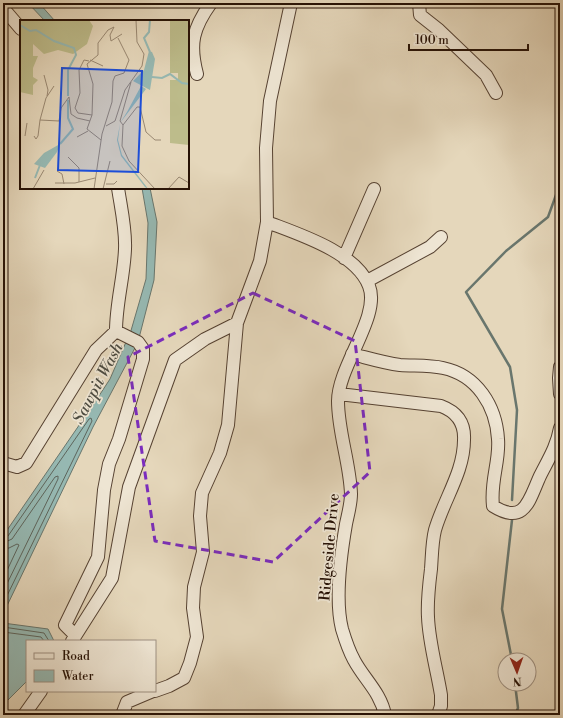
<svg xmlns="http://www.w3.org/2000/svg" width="563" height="718" viewBox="0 0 563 718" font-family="'Libre Bodoni',serif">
<rect width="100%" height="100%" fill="#e5d7bb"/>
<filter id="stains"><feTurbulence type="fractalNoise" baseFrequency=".005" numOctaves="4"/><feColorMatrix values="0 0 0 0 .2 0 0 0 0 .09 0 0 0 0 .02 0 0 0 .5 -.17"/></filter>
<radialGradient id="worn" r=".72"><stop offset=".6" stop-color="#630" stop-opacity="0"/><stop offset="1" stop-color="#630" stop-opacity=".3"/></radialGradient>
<path fill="#96b9b3" stroke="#69766d" d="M 28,3 L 39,3 L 55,21 L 45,21 Z
M 142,188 L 150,188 L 157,222 L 154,280 L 139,338 L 130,334 L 146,279 L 148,223 Z
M 126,342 L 136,346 L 93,427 L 4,612 L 3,536 L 95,402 L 110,379 Z
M 3,623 L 48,629 L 54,641 L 27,641 L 27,681 L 3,705 Z"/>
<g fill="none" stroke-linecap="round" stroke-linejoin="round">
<path stroke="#5e655c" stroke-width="1" d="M 3,538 L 8,536 L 89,419 L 91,418 L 92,421 L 3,604
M 3,543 L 12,539 L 55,477 L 58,476 L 58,479 L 3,592
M 3,549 L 9,548 L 17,544 L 19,545 L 3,579
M 3,627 L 44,633 L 49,641
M 3,632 L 41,637 L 44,641"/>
<path stroke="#69766d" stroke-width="2.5" d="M 512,500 L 517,410 L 510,367 L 466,292 L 506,251 L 548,217 L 560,184
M 512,520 L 502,609 L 512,660
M 515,684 L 518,708 L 515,715"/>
<defs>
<path id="minor" d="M 419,3 L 420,15 L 439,30 L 486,75 L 496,93
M 3,8 L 21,29
M 197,74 C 189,44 193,28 211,3
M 267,222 C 298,234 356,252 369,286 C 381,316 338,366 338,401 C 338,432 350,463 351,494 C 351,504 348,514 346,524 C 341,553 335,601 342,629 C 345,639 349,651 354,660 C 364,679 381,693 385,715
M 344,258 L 374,189
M 367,281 L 430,247 L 441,237
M 352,354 C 368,358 384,363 400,365 C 414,366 429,365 443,368 C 477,375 496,406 498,439 C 500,461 490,481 493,506 C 525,526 529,500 540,476 C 548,460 557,446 560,428
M 560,367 L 559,378 L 560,394
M 339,394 L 441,406 C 457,412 465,423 464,440 C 464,472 444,499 435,530 C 432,542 432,556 431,569 C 429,585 427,601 428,617 C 429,643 437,670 441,695 L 441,706 L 438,715
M 3,463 L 17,467 L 26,463 L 96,350 L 116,331
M 75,635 L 65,625 L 98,557 L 104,490 L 109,464 L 119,439 L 143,359 L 143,349 L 138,342 L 116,331 C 116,303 124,277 125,249 C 126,229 121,208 118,188
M 72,641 L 112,578 L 129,487 L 175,360 L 205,339 L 237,323
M 155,691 L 169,686 L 184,678 L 190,663 L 197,637 L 193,608 L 194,587 L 203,552 L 200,516 L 202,493 L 220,453 L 228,425 L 237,323 L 260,261 L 267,222 L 266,148 L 270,101 L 291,3
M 24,715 L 41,691
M 122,715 L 127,702 L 153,691"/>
</defs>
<use href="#minor" stroke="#564232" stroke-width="14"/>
<use href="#minor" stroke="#eee5d3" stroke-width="12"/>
</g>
<path fill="none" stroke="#7b2cbf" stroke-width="3" stroke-dasharray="8 5" stroke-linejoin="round" d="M 253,293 L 355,341 L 370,472 L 273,562 L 155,541 L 128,357 Z"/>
<g text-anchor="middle" stroke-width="3.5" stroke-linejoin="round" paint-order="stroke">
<g font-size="15" fill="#261105" stroke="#eee5d3">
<text transform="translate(329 547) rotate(-85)" y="5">Ridgeside Drive</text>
</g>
<g font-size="16" font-style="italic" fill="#4d4c42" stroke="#eee5d3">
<text transform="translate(97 383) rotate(-62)" y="6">Sawpit Wash</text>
</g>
</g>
<g transform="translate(20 20)">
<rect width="169" height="169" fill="#e5d7bb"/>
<path d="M 0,0 L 69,0 L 73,6 L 67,24 L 53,34 L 38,30 L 24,34 L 13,24 L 13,36 L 18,36 L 13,48 L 13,57 L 18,60 L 13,65 L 13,75 L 0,72 ZM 150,0 L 169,0 L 169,125 L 150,123 L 150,60 L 158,60 L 158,53 L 150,53 Z" fill="#bdbc8b"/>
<path d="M 129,31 L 132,32 L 135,39 L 130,70 L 113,61 L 124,50 ZM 121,66 L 126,69 L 100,103 L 107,92 ZM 100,104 L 98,120 L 102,135 L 126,166 L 128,165 L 126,166 L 128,169 L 125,167 L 101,136 L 97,120 ZM 40,124 L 37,132 L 25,148 L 14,144 L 24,133 Z" fill="#96b9b3"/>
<path fill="none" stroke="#96b9b3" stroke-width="2" d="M 0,5 L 10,11 L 16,10 L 34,21 L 54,28 L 56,35 L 48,50 L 48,76M 130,32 L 124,18 L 129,12 L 130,0M 132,57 L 142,58 L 150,54 L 162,63 L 169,64M 40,124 L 53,109 L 48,98 L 48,80M 15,158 L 20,145"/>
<path fill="none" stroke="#998872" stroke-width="1" d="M 70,40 L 83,46M 69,41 L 64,40 L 59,50 L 60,73 L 55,88 L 58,93 L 72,95M 24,55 L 28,70 L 27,76M 111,62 L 100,101 L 103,105 L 102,126 L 109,141 L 135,169M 34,66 L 26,78 L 20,100 L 39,101 L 41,88 L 49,77 L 51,94 L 57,98 L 70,101M 103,105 L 117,87 L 120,87 L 126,112 L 135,120 L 141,120M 86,106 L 95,101 L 105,70 L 122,46 L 124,34 L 117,22 L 116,0M 5,116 L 7,103M 14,116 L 16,119 L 18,116 L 20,100M 57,117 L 68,111M 81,120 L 67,109 L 72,95 L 73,64 L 67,44 L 78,35 L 78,23 L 88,10 L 94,7 L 90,15 L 91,21 L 102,14M 48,137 L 59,148 L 59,162M 37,151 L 42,154 L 44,164M 35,163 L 55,163 L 75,158M 86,164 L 94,164 L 97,161M 13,169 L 24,150M 74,169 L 82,114 L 92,82 L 93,61 L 95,56 L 104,53 L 109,40 L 98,18M 83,169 L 90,141M 148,169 L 159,157 L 169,163"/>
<path fill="#1d4ed8" fill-opacity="0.15" stroke="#1d4ed8" stroke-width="2" d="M 42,48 L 122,51 L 118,152 L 38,150 Z"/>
<rect width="169" height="169" fill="none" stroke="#261105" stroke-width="2"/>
</g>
<rect width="563" height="718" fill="none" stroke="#e5d7bb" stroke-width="16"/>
<rect x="4" y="4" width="555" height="710" fill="none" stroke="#261105" stroke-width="2"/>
<rect x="8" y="8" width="547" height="702" fill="none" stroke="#261105"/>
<rect x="26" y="640" width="130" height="52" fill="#eee5d3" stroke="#9e9081"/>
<rect x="34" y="653" width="20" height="6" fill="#eee5d3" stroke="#9e9081"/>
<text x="62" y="660" font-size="12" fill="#261105">Road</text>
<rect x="34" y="670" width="20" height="12" fill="#96b9b3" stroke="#9e9081"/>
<text x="62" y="680" font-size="12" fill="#261105">Water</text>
<g transform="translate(517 672) rotate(178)"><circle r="19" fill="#eee5d3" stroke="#9e9081"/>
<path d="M0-3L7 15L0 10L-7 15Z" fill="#8f2418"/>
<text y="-6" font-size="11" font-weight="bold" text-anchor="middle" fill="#261105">N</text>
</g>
<path d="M409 44v6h119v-6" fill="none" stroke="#261105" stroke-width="2"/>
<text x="415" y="44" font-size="12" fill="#261105" stroke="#eee5d3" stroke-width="3" paint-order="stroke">100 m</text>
<rect width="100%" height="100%" filter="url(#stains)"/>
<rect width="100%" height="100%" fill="url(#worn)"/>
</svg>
